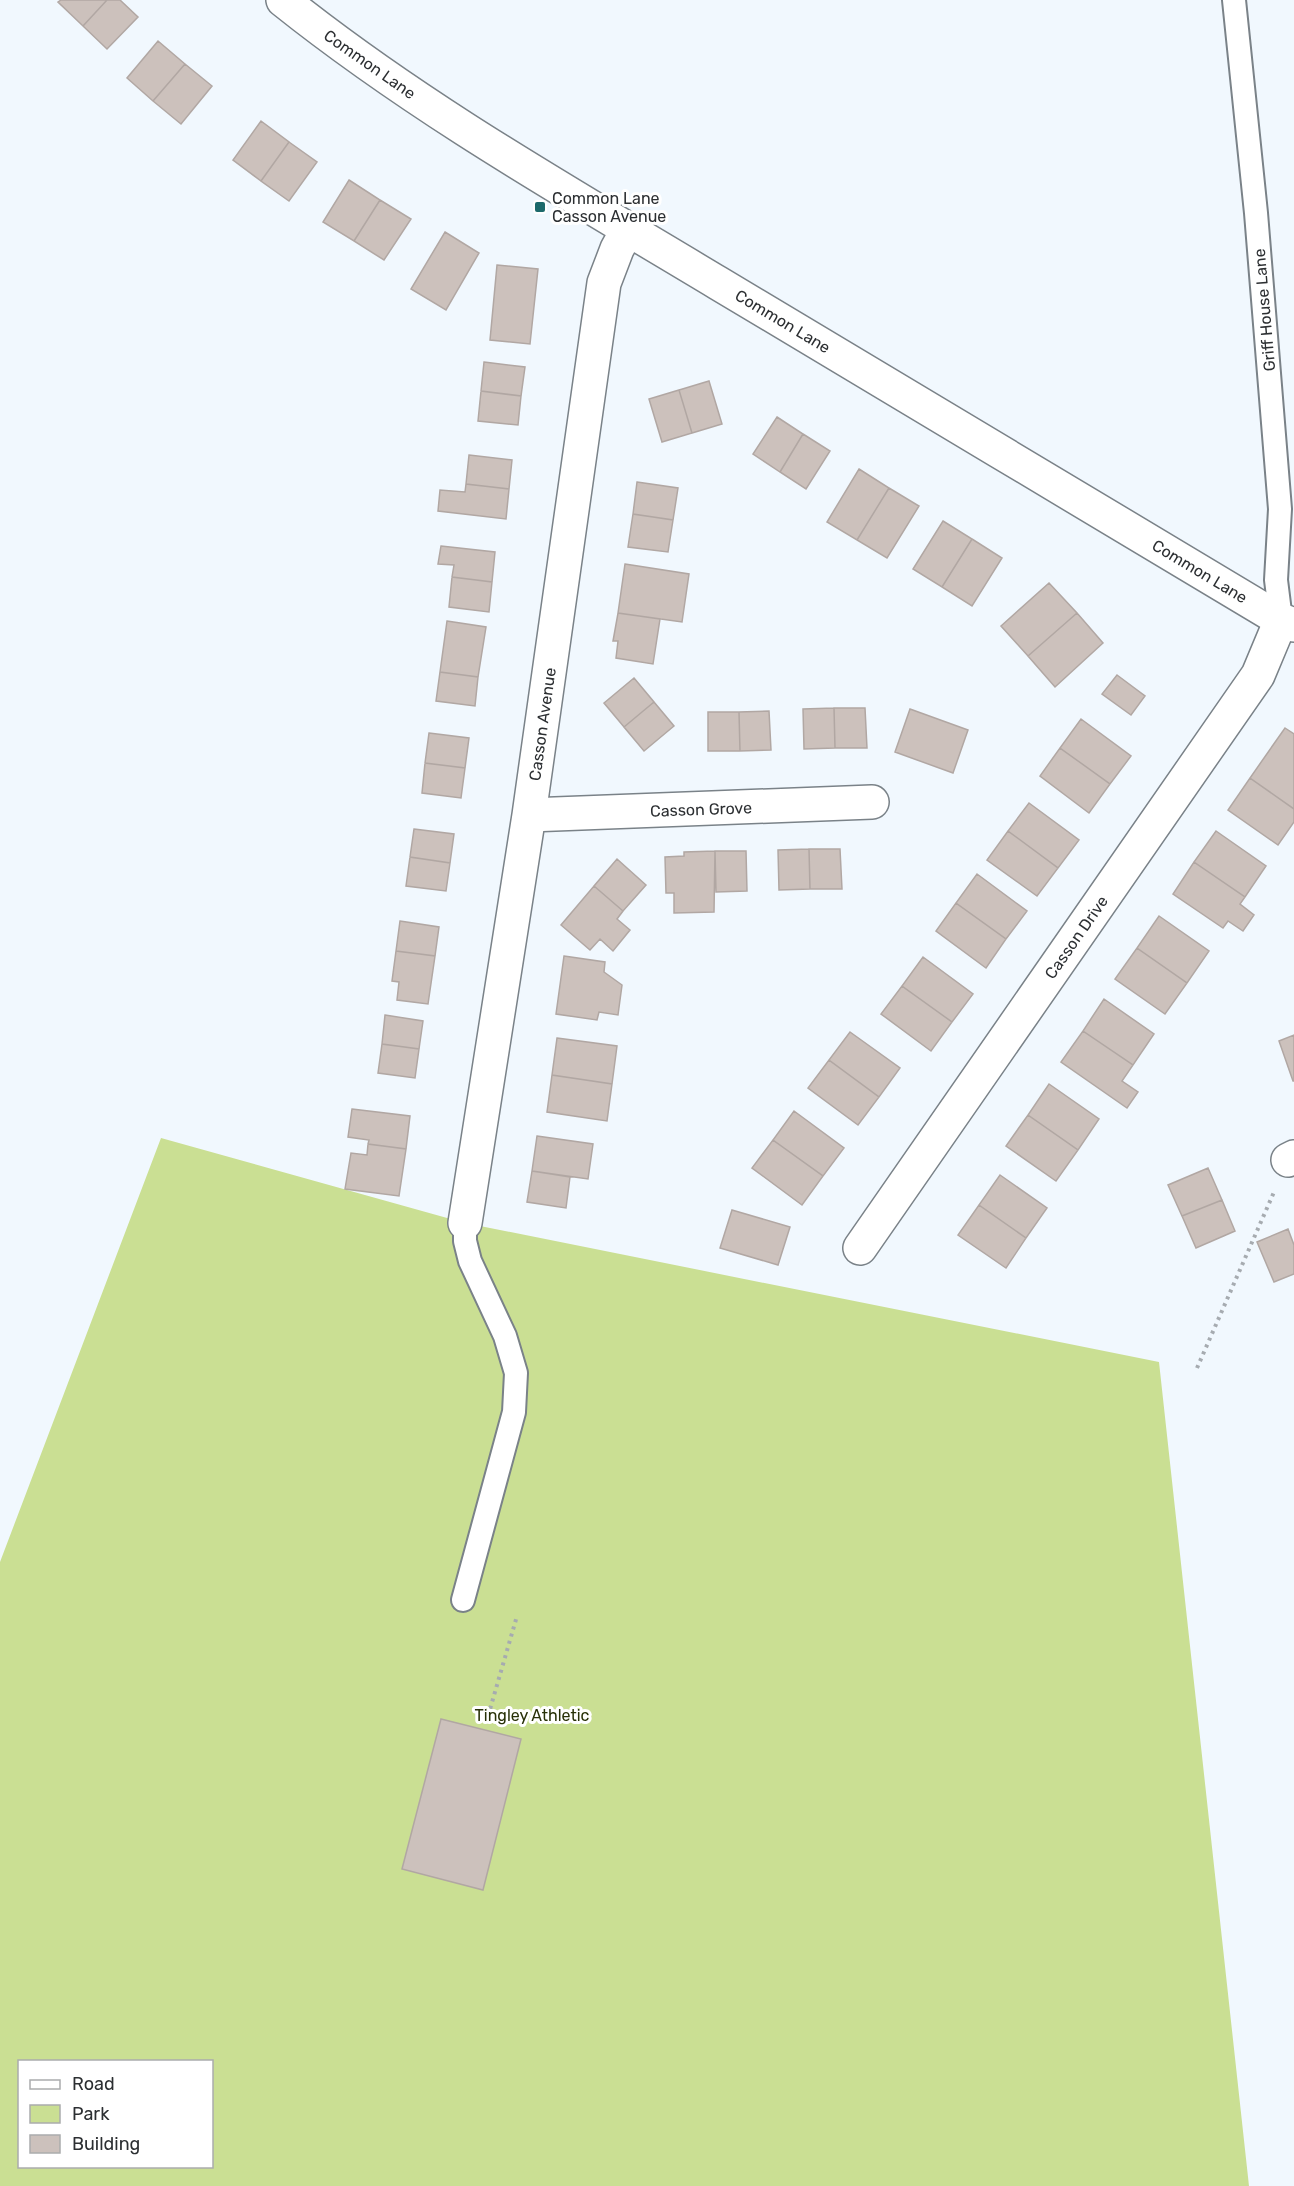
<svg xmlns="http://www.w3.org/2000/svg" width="1294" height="2186" viewBox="0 0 1294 2186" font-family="Rubik,sans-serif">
<rect width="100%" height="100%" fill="#f1f8fe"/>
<path fill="#cadf93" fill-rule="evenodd" d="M 161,1138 L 465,1223 L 1159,1362 L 1249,2186 L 0,2186 L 0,1562 ZM 20,2062 L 212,2062 L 212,2166 L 20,2166 Z"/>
<path fill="#ccc1bc" stroke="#b1a7a3" stroke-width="1.5" d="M 61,0 L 107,0 L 83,26 L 58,2 Z
M 107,0 L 120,0 L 138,17 L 107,49 L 83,26 Z
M 158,41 L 185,64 L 153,101 L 127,78 Z
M 185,64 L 212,86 L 181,124 L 153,101 Z
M 261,121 L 289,142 L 261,181 L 233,160 Z
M 289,142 L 317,162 L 289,201 L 261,181 Z
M 349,180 L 380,200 L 354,241 L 323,222 Z
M 380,200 L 411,219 L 384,260 L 354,241 Z
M 445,232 L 479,253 L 446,310 L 411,289 Z
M 497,265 L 538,269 L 530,344 L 490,340 Z
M 484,362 L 525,367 L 521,396 L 481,391 Z
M 709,381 L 722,424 L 692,433 L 679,390 Z
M 679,390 L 692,433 L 662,442 L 649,399 Z
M 481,391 L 521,396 L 518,425 L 478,421 Z
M 777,417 L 803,434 L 780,472 L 753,454 Z
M 803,434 L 830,451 L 806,489 L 780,472 Z
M 469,455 L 512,460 L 509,489 L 466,484 Z
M 859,469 L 889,488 L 857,540 L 827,522 Z
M 637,482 L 678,488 L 673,520 L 633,514 Z
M 466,484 L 509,489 L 506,519 L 438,511 L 440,490 L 465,492 Z
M 889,488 L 919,506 L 887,558 L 857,540 Z
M 633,514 L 673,520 L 668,552 L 628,547 Z
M 943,521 L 972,539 L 942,587 L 913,569 Z
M 972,539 L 1002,558 L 972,606 L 942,587 Z
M 441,546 L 495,552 L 492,582 L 452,577 L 454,565 L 438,564 Z
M 625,564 L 689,574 L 682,622 L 618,613 Z
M 452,577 L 492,582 L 489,612 L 449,607 Z
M 1049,583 L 1077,613 L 1028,656 L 1001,626 Z
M 618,613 L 660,619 L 653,664 L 616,658 L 618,641 L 613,641 Z
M 1077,613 L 1103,643 L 1055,687 L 1028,656 Z
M 447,621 L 486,627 L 478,677 L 440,672 Z
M 440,672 L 478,677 L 475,706 L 436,701 Z
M 1117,675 L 1145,696 L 1131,715 L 1102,694 Z
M 634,678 L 654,702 L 624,727 L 604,703 Z
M 654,702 L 674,726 L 644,751 L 624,727 Z
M 834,708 L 835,748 L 804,749 L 803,709 Z
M 834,708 L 865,708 L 867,748 L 835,748 Z
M 910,709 L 968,730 L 953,773 L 895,752 Z
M 769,711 L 771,750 L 740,751 L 739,712 Z
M 708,712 L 739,712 L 740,751 L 708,751 Z
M 1081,719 L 1131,756 L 1110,784 L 1060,748 Z
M 1285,728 L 1294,734 L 1294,809 L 1250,778 Z
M 429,733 L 469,738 L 465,768 L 425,763 Z
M 1060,748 L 1110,784 L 1089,813 L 1040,776 Z
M 425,763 L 465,768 L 461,798 L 422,793 Z
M 1250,778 L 1294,809 L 1294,822 L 1278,845 L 1228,810 Z
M 1029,803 L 1079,840 L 1058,868 L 1008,831 Z
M 414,829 L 454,834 L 450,863 L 410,857 Z
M 1008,831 L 1058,868 L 1037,896 L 987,860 Z
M 1216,831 L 1266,866 L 1245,897 L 1194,862 Z
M 809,849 L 810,889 L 779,890 L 778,850 Z
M 809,849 L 840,849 L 842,889 L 810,889 Z
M 715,851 L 714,912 L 674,913 L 674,893 L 666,893 L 665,857 L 684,856 L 684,852 Z
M 715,851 L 746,851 L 747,891 L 716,892 Z
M 410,857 L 450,863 L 446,891 L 406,886 Z
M 617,859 L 646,885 L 623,911 L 594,886 Z
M 1194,862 L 1245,897 L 1240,904 L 1254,915 L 1243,931 L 1228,921 L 1223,928 L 1173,894 Z
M 977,874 L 1027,911 L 1006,939 L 956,903 Z
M 594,886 L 623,911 L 617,919 L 630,930 L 613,951 L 600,939 L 590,950 L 561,925 Z
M 956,903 L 1006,939 L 986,968 L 936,931 Z
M 1159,916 L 1209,951 L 1187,983 L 1137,948 Z
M 400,921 L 439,927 L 435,956 L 396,951 Z
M 1137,948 L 1187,983 L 1165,1014 L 1115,979 Z
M 396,951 L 435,956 L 428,1004 L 397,1000 L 399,982 L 392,981 Z
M 564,956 L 605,962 L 604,972 L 622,985 L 618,1015 L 599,1012 L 597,1020 L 556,1014 Z
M 923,957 L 973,994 L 952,1022 L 902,986 Z
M 902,986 L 952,1022 L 931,1051 L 881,1014 Z
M 1104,999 L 1154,1034 L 1133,1065 L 1083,1031 Z
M 385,1015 L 423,1021 L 419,1049 L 382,1044 Z
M 1083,1031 L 1133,1065 L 1122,1081 L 1138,1092 L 1127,1108 L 1061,1062 Z
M 850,1032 L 900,1068 L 879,1097 L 829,1060 Z
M 1294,1035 L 1294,1081 L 1293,1081 L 1279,1041 Z
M 557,1038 L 617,1046 L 612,1084 L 552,1075 Z
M 382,1044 L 419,1049 L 415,1078 L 378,1073 Z
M 829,1060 L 879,1097 L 858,1125 L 808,1088 Z
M 552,1075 L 612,1084 L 607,1121 L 547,1112 Z
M 1049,1084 L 1099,1119 L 1078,1150 L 1028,1115 Z
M 352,1109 L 410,1116 L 406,1149 L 368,1144 L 369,1140 L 348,1137 Z
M 794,1111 L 844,1148 L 823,1176 L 773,1140 Z
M 1028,1115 L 1078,1150 L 1056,1181 L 1006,1146 Z
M 537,1136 L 593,1144 L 588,1179 L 532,1171 Z
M 773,1140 L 823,1176 L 802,1205 L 752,1168 Z
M 368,1144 L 406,1149 L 399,1196 L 345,1189 L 351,1153 L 367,1155 Z
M 1208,1168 L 1222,1200 L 1182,1216 L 1168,1185 Z
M 532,1171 L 570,1177 L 566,1208 L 527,1202 Z
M 1000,1175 L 1047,1208 L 1026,1238 L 979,1205 Z
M 1222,1200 L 1235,1231 L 1196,1248 L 1182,1216 Z
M 979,1205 L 1026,1238 L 1006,1268 L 958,1235 Z
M 732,1210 L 790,1227 L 778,1265 L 720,1248 Z
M 1288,1229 L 1294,1245 L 1294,1274 L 1274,1282 L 1257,1242 Z
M 441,1719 L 521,1739 L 483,1890 L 402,1869 Z"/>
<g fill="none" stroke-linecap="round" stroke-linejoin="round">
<defs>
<path id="lane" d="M 1234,0 L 1256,213 L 1280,509 L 1276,580 L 1281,620
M 463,1600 L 514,1412 L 516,1373 L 505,1336 L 470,1261 L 465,1241 L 465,1223"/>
<path id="street" d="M 529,815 L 872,802
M 1288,1160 L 1294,1157
M 465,1223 L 529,815 L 604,283 L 617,249 L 628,229
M 860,1248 L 1258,675 L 1281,620"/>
<path id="secondary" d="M 283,0 C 418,108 570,194 718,283 C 906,395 1093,508 1281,620 L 1294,625"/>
</defs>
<use href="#lane" stroke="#7a8288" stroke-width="26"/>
<use href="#street" stroke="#7a8288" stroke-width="36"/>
<use href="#secondary" stroke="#7a8288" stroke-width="36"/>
<path stroke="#a6abb0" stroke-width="4" stroke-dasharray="3 4.5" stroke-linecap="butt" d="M 1197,1368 L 1274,1192
M 486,1723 L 517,1616"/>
<use href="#lane" stroke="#fff" stroke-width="22"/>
<use href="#street" stroke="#fff" stroke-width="33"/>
<use href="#secondary" stroke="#fff" stroke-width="33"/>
</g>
<rect fill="#1c696b" stroke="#fff" stroke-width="2" x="534" y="201" width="12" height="12" rx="3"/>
<g text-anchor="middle" stroke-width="6" stroke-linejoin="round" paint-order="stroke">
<g font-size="16" fill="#2c2f32" stroke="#fff">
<text transform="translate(370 64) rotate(35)" y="6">Common Lane</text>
<text transform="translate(1264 310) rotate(-95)" y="6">Griff House Lane</text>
<text transform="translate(783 321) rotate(31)" y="6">Common Lane</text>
<text transform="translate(1200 571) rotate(31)" y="6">Common Lane</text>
<text transform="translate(542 724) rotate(-82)" y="6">Casson Avenue</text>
<text transform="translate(701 809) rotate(-2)" y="6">Casson Grove</text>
<text transform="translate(1076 937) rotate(-55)" y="6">Casson Drive</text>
</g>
<g font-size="16" fill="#2c2f32" stroke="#fff" text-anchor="start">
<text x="552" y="204">Common Lane<tspan x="552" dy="18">Casson Avenue</tspan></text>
</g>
<g font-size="16" fill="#283108" stroke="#fff">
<text x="532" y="1721">Tingley Athletic</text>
</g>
</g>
<rect x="18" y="2060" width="195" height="108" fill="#ffffff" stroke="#abacad" stroke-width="1.5"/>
<rect x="30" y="2080" width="30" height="9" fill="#ffffff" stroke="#abacad" stroke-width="1.5"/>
<text x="72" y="2090" font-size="18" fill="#2c2f32">Road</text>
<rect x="30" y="2105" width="30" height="18" fill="#cadf93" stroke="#abacad" stroke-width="1.5"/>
<text x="72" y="2120" font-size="18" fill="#2c2f32">Park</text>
<rect x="30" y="2135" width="30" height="18" fill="#ccc1bc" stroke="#abacad" stroke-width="1.5"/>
<text x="72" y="2150" font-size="18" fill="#2c2f32">Building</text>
</svg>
